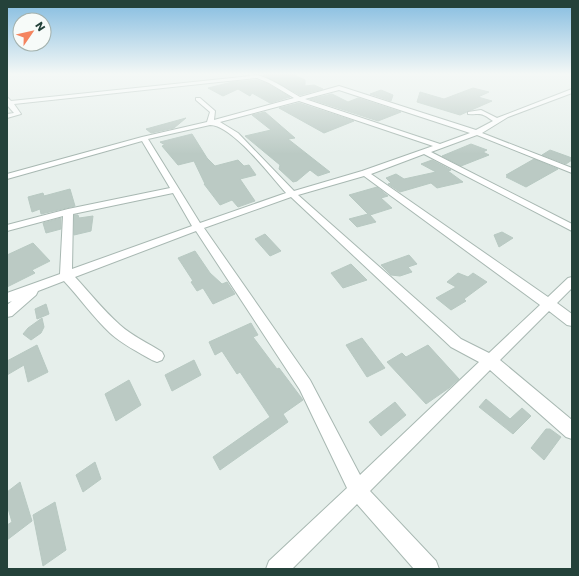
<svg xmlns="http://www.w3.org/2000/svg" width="579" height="576" viewBox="0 0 579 576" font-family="Poppins,sans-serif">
<rect width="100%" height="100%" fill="#e6efeb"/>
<path fill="#bbcac4" stroke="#b8c9c2" d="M 269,74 L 292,74 L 305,80 L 305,86 L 314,85 L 323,89 L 300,95 L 263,75 Z
M 257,80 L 268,84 L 290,97 L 270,103 L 252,93 L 250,96 L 238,89 L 223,96 L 208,88 L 232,82 Z
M 473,88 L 489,92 L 478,97 L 492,101 L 460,115 L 417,102 L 420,92 L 444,99 Z
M 381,90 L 393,95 L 391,101 L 370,94 Z
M 332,94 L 348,102 L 358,98 L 401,112 L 378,121 L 310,99 Z
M 299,103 L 354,121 L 324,133 L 279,108 Z
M 265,112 L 295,138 L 288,139 L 330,172 L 318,176 L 310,170 L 297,181 L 293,182 L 279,169 L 280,165 L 245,136 L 271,130 L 252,115 Z
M 186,118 L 174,128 L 151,133 L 146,129 Z
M 192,134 L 207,158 L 215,166 L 238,160 L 244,166 L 249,165 L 256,175 L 240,179 L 255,201 L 238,207 L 232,200 L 220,205 L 204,184 L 205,184 L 194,161 L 178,165 L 162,146 L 165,145 L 160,142 Z
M 471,144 L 487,150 L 483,152 L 489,155 L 461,166 L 442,156 Z
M 550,150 L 572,158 L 572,160 L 566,164 L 542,155 Z
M 534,159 L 558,169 L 526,187 L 506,177 L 509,176 L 506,175 Z
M 432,160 L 451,170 L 448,171 L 463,182 L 437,188 L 431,183 L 400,192 L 388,184 L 391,183 L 386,178 L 396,174 L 404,179 L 436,172 L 421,164 Z
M 377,187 L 388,196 L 381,198 L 392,208 L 370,215 L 376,222 L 357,227 L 349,219 L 368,214 L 349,195 Z
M 70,189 L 75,206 L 41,214 L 40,209 L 32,212 L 28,197 L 43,193 L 44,196 Z
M 74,215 L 78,215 L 79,218 L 93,216 L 91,231 L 74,235 Z
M 61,218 L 61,229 L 46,233 L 43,223 Z
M 502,232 L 513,238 L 499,247 L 494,235 Z
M 265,234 L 281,251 L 270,256 L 255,239 Z
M 33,243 L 50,261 L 32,270 L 35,273 L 7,287 L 7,255 Z
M 195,251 L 210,273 L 222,284 L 227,282 L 235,294 L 213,304 L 203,288 L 197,291 L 191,282 L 193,281 L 178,258 Z
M 409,255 L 417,264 L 408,267 L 412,272 L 400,276 L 391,275 L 381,265 Z
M 351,264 L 367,280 L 343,288 L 331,273 Z
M 458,273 L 468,277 L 473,273 L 487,282 L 464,299 L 466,301 L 451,310 L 436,298 L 456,287 L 447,282 Z
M 46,304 L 49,314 L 37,319 L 35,309 Z
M 42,318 L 44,327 L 41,333 L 31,340 L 23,334 L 28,328 Z
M 251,323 L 258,335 L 253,337 L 277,369 L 279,368 L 303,400 L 283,414 L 288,422 L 220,470 L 213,457 L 270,417 L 240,372 L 237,374 L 222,351 L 215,355 L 209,342 Z
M 362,338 L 385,368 L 367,377 L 346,345 Z
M 37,345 L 48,372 L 28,382 L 24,365 L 7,375 L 7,361 Z
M 428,345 L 459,379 L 449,388 L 426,404 L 387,362 L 402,353 L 406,357 Z
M 194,360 L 201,375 L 172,391 L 165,375 Z
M 129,380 L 141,405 L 116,421 L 105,394 Z
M 486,399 L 510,419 L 522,408 L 531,416 L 513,434 L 479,407 Z
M 395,402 L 406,415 L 381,436 L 369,422 Z
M 546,429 L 550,429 L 561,437 L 544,460 L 531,448 Z
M 95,462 L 101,479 L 83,492 L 76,475 Z
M 20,482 L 32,521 L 7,540 L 7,525 L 12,522 L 7,505 L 7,492 Z
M 55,502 L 66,550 L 43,566 L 33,515 Z"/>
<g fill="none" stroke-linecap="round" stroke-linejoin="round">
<defs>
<path id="minor" d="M 248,74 C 266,74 284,88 300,97 L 339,86 L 476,130 L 493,121 C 479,111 481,115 468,114 L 468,112 L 481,110 L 497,118 L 572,89 L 572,93 L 508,117 L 482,133 L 572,168 L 572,173 L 477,135 L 431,152 L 572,224 L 572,231 L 424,154 L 371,174 L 548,297 L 568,278 L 572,277 L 572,288 L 557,303 L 572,314 L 572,326 L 567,325 L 549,311 L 500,360 L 572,420 L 572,439 L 566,437 L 490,370 L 370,491 L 436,561 L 439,569 L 414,569 L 357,504 L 292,569 L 266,569 L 269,561 L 347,488 L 300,390 L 196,231 L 75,277 C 90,293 103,310 120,325 C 132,336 148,343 162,352 L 164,356 L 162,360 L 157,362 L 152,360 C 138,352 122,344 110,333 C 93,317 80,298 64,281 L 38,291 L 36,295 L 12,316 L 7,317 L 7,305 L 12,301 L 7,303 L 7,293 L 60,274 L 63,216 L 7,231 L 7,225 L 68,209 L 170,188 L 142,141 L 7,179 L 7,174 L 142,137 L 207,122 L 210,112 L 196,100 L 196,98 L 200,98 L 215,111 L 214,120 L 294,98 L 269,83 L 257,78 L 14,104 L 21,114 L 7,118 L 7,114 L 14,113 L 7,105 L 7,97 L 11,101 L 251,76 ZM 339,90 L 470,133 L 440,144 L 305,99 ZM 299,101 L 433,146 L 362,171 L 294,191 L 238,133 L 220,122 ZM 210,125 C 232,125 271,176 286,193 L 200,223 L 148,139 ZM 364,176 L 540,305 L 489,353 L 461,339 L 298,195 ZM 173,193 L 192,226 L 72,269 L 73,214 ZM 291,197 L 451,347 L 479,362 L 360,475 L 310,380 L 204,228 Z"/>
</defs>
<use href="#minor" stroke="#a8b8b2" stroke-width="2"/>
<use href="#minor" fill="#fff" fill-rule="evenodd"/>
</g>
<linearGradient id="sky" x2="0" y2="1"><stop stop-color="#84bce0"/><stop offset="0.48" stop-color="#f4f8f6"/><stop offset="1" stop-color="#f4f8f6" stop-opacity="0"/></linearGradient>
<rect width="579" height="154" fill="url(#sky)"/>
<rect width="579" height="576" fill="none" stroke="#24423a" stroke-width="16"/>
<g transform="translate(32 32) rotate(56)"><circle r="19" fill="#f7fbf9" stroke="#a3b1ad"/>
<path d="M0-3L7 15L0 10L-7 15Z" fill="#f4845f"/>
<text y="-6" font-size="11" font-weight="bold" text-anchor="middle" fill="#24423a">N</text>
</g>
</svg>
